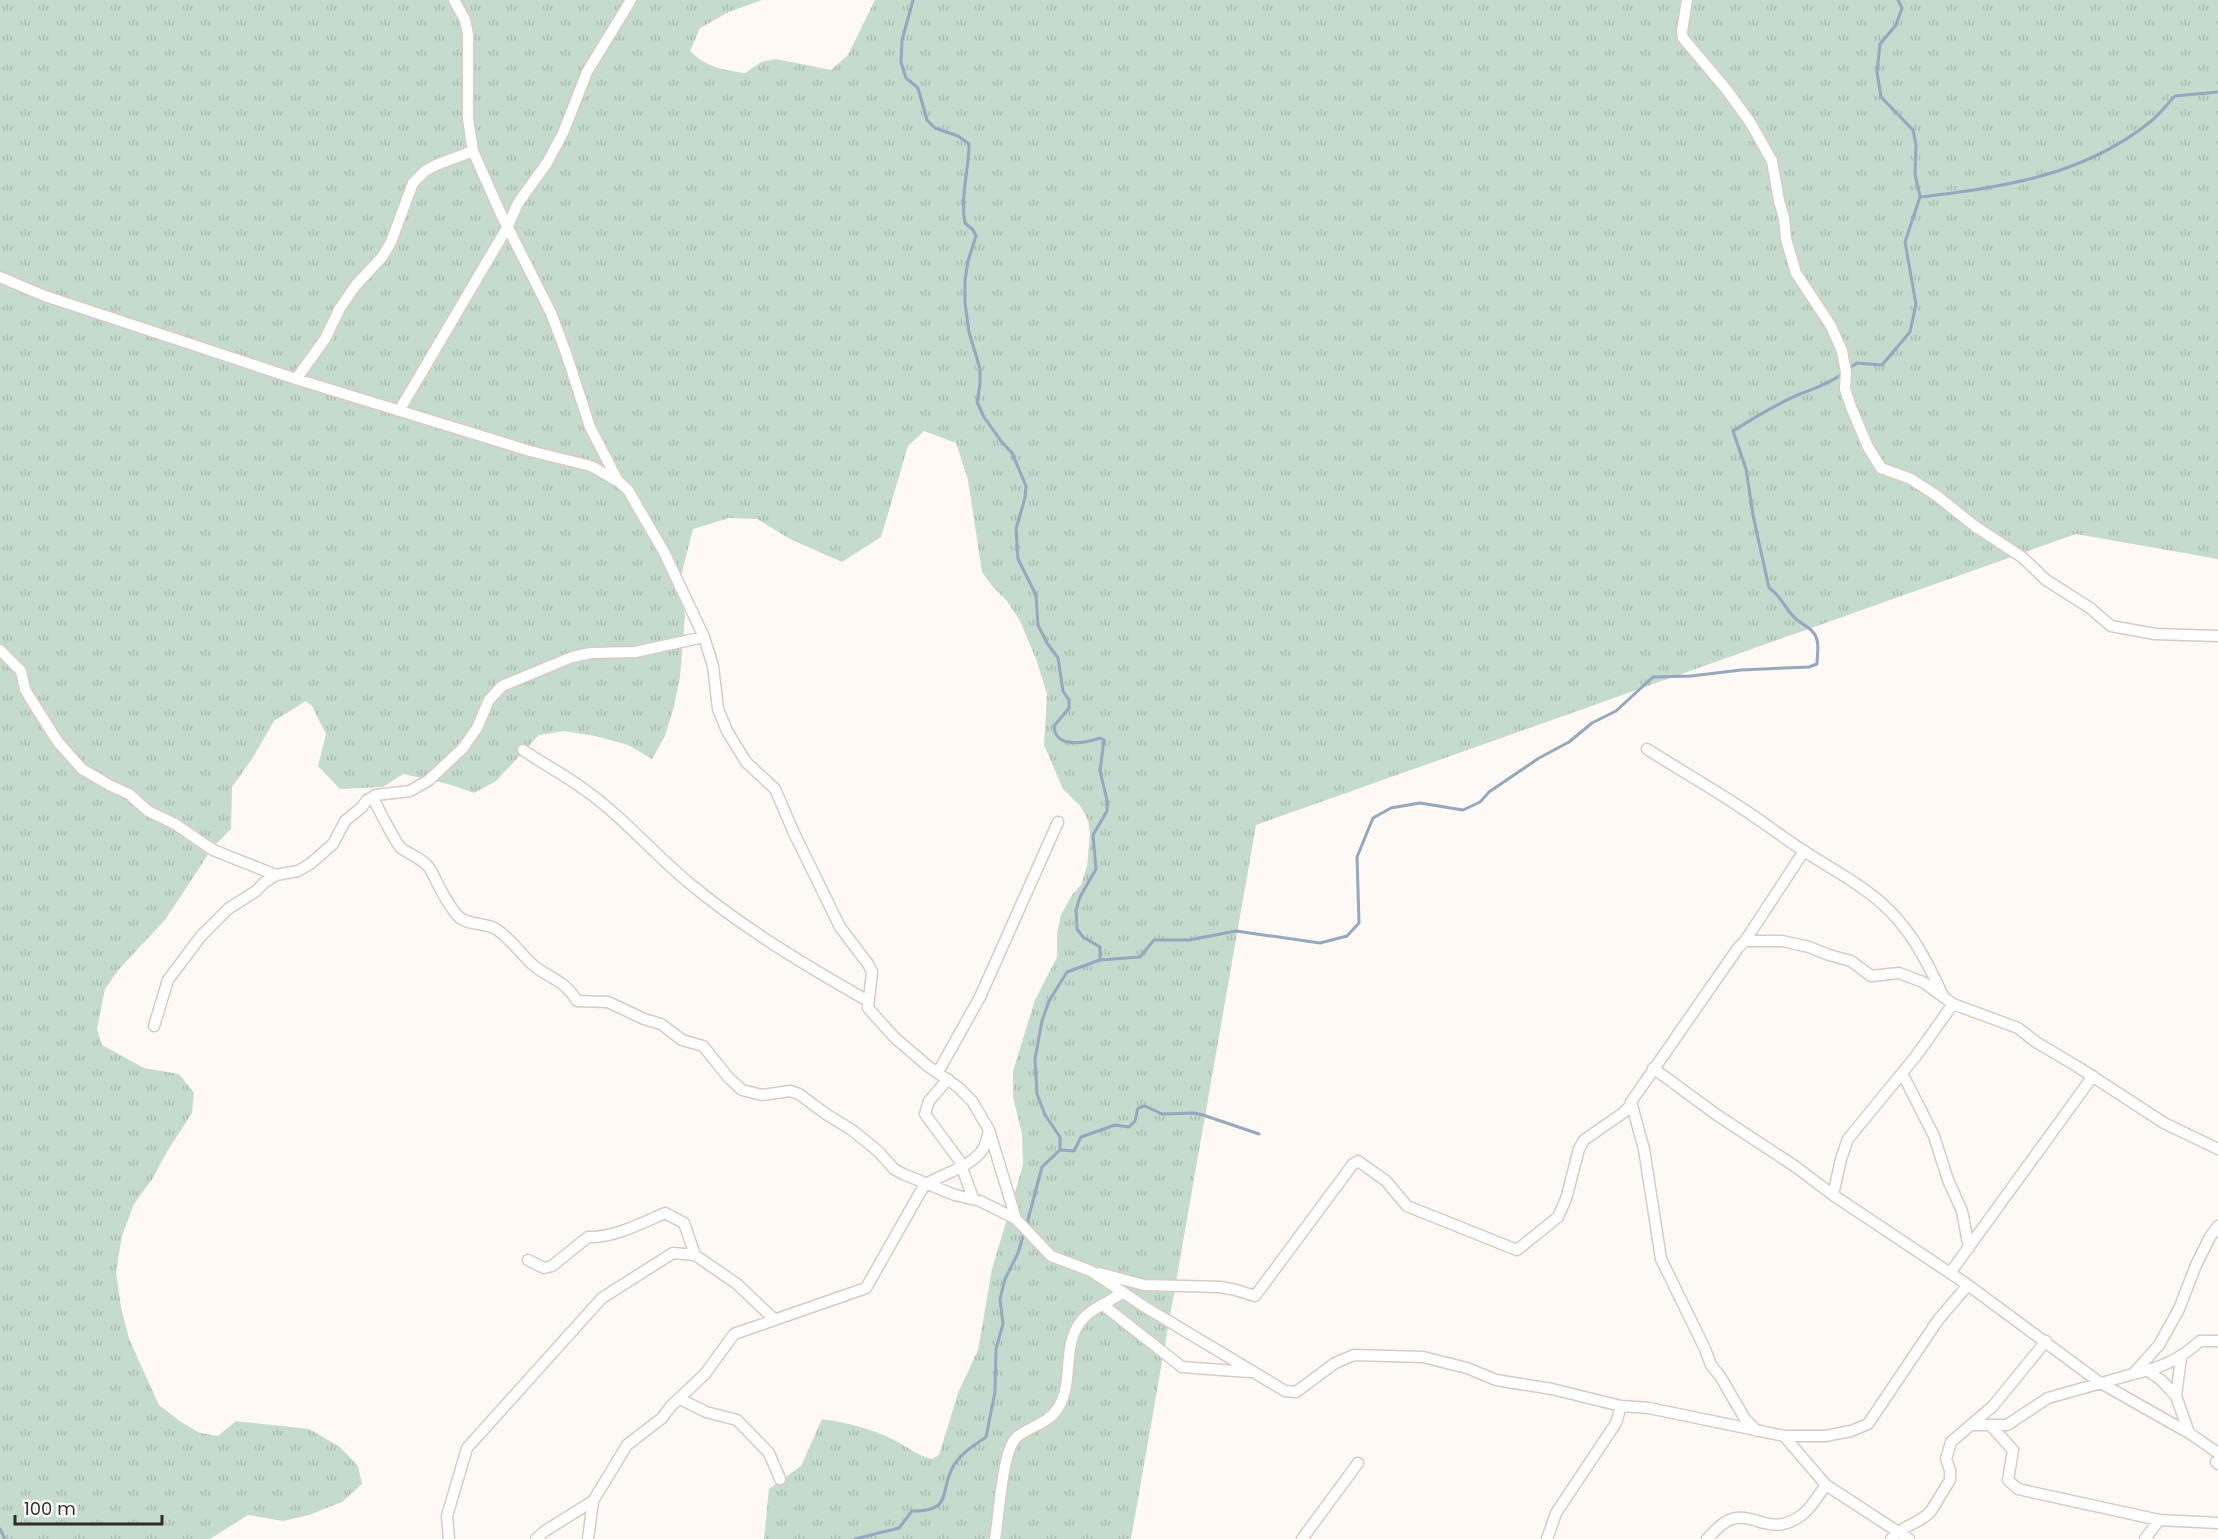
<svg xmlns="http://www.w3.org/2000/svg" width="2218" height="1539" viewBox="0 0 2218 1539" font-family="Poppins,sans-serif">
<defs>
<pattern id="grass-tufts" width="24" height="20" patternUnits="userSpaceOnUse" patternTransform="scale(1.5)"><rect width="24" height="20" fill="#c5dbce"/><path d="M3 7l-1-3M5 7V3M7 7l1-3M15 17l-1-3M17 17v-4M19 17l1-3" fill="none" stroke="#aabcb1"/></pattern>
</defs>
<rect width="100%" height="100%" fill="#fff9f5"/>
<path fill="url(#grass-tufts)" d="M 0,0 L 762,0 L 729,12 L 700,28 L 690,51 C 706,67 723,70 745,73 L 761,62 L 776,59 L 831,70 L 848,55 L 875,0 L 2218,0 L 2218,559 L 2076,534 L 1256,825 L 1131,1539 L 764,1539 L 769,1489 L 801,1466 L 822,1419 C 847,1423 871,1428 894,1440 C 909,1447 915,1455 932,1459 L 939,1455 L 958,1393 L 978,1350 L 992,1269 L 1023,1165 L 1022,1134 L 1013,1097 L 1013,1071 L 1035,1000 L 1057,957 L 1057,933 L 1061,915 L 1072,895 L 1081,885 L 1087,866 L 1090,834 L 1088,820 L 1081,807 L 1063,789 L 1044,745 L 1047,694 L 1036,659 L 1020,621 L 1007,601 L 992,586 L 982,572 L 968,480 L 956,443 L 924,431 L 908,446 L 881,537 L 842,562 L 790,539 L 757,519 L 729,518 L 693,529 L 679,584 L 685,616 L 680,677 L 674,706 L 665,736 L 652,759 L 628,745 L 595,736 L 564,731 L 539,735 L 496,781 L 474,793 L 448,784 L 403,774 L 383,787 L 340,789 L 318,766 L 326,734 L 312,706 L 306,701 L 274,721 L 252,759 L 232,787 L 231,829 L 213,847 L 165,920 L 119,969 L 105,989 L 97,1029 L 102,1045 L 144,1068 L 179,1074 L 194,1093 L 192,1113 L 168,1150 L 153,1178 L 134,1204 L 122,1236 L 116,1272 L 121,1307 L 129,1339 L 159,1405 L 181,1422 L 200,1433 L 218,1436 L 236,1421 L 309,1429 L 340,1447 L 358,1466 L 362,1484 L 342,1502 L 309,1515 L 283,1521 L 248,1515 L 210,1539 L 0,1539 Z"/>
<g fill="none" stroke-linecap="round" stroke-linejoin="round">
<path stroke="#94a8bf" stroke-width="3" d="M 913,0 L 902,40 L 901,62 L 906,78 L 918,88 L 927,120 L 935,128 L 958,136 L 969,144 C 969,170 960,197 965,223 L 973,230 L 976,236 L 968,261 L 965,280 L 965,303 L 969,332 L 980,369 L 980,384 L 977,402 L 984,417 L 1001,441 L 1012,453 L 1026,486 L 1025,498 L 1016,529 L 1018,559 L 1036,595 L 1038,625 L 1047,643 L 1058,658 L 1063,691 L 1069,700 L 1069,708 L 1054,726 C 1055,749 1085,743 1100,738 L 1104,740 L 1100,771 L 1107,800 L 1107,811 L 1093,835 L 1096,869 L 1080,897 L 1076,910 L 1077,929 L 1083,937 L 1100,947 L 1100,960
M 1898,0 L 1902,8 L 1896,25 L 1880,44 L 1877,72 L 1881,97 L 1913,130 L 1916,145 L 1915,174 L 1920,196
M 1847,370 L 1857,363 L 1882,365 L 1910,332 L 1916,304 L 1905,242 L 1920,197 C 2003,187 2083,176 2150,122 C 2159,115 2167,104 2175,96 L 2218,92
M 1061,1150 L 1074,1151 L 1081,1137 L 1115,1125 L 1129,1127 L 1135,1121 L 1138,1108 L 1145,1106 L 1162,1114 L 1194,1113 L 1203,1115 L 1259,1134
M 1026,1227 L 1042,1167 L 1060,1150 L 1060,1137 L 1045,1115 L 1037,1094 L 1035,1059 L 1042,1021 L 1049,1001 L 1067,972 L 1100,960 L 1140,957 L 1154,940 L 1189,940 L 1236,931 L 1320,943 L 1347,936 L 1359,923 L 1357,857 L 1373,818 L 1391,808 L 1420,803 L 1463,810 L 1480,802 L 1489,792 L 1539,758 L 1569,742 L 1592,723 L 1616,711 L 1653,677 L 1691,676 L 1741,670 L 1809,667 L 1817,664 C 1817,657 1819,647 1817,640 C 1815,630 1805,626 1797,620 C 1785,610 1782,596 1769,588 L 1753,515 L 1746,469 L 1733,431 C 1754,418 1776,404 1800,394 C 1815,388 1829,384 1842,374
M 0,1529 L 5,1539
M 855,1539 L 899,1528 L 912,1511 C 955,1511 938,1491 954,1465 C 961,1453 975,1445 986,1437 L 995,1392 L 996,1349 L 1003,1324 L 1000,1299 L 1005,1279 L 1018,1253 L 1024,1233"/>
<defs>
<path id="minor" d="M 454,0 L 465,20 L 468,34 L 468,119 L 473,151 L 500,212 L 551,313 L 566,353 L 590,427 L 618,481 L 628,490 L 664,552 L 704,637 L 713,666 L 718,709 L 727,731 L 746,762 L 775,789 L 794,833 L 840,927 L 868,964 L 872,972 L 868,1008 L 895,1038 L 929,1067 L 958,1087 L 972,1101 L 989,1130 L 1016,1219 L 1051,1256 L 1091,1271 L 1145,1307 L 1285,1391 L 1296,1392 L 1335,1363 L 1354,1355 L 1423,1357 L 1467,1368 L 1496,1380 L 1552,1389 L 1621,1406 L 1649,1408 L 1784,1436 L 1825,1436 L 1851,1431 L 1868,1424 L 1938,1320 L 1968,1285
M 1687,0 L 1682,32 L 1683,38 L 1726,89 L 1750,122 L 1772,161 L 1779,201 L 1784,218 L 1786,239 L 1796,273 L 1831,326 L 1842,351 L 1846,372 L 1845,389 L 1851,407 L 1868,447 L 1881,468 L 1911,479 L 1937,496 L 1976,527 L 2022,557 L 2046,580 L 2090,608 L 2111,626 L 2155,634 L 2218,636
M 0,277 L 45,296 L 296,379 L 530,451 L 591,466 L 617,481
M 296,379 L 325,339 L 340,308 L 356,285 L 383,256 L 391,242 L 413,183 L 425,171 L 436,165 L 473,151
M 399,411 L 508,226 L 518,203 L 547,163 L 563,133 L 587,72 L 631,0
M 0,650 L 21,671 L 25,689 L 30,698 L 58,742 L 82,769 L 111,786 L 129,794 L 148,811 L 175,824 L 213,850 L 276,875
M 1647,749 C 1678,769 1710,787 1740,807 C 1762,821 1782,837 1804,851 C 1838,873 1873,890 1899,921 C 1918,943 1931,970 1943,996
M 523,750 C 543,764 565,775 585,790 C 622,816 652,852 688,882 C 743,928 805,965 868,1001
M 373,797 C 375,803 397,845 401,848 C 410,855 424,859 430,869 C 439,885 445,902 458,916 C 467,926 485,922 496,929 C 510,938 520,953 532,964 C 549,979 564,979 577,1001 L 608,1002 L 644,1019 L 661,1024 L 682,1040 L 703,1046 L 728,1077 L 742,1090 L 762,1095 L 790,1091 L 799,1094 L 826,1114 L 852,1130 L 879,1152 L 894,1169 L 903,1174 L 955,1195 L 980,1201 L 1016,1219
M 1745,941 L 1804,851
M 154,1026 L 168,980 L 201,936 L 228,909 L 256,891 L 265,882 L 276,875 L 298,871 L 310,864 L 333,844 L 345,821 L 362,807 L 367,800 L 376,795 L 410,791 L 429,780 L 463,748 L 477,728 L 489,700 L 502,686 L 572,657 L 591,653 L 635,652 L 704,637
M 1653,1068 L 1717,1115 L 1796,1167 L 1833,1195 L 1968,1285 L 2099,1382 L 2189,1433 L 2218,1453
M 938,1072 L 980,997 L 1058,822
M 1902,1073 L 1934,1136 L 1948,1180 L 1962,1211 L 1969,1248
M 948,1079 L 929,1101 L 925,1114 L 959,1160 L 973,1198
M 1833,1195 L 1841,1159 L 1848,1139 L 1916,1056 L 1953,1004
M 528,1260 L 544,1268 L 552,1266 L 588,1237 C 614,1238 642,1223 665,1213 L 684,1223 L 695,1255 L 737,1284 L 775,1320
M 1099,1273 L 1144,1285 L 1220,1287 L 1236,1290 L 1255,1296 L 1353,1164 L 1358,1161 L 1386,1181 L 1407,1206 L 1517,1250 L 1558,1217 L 1566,1199 L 1579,1149 L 1584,1140 L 1623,1113 L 1631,1105
M 1950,1273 L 2093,1076
M 1103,1305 L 1182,1367 L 1249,1372
M 2181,1358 L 2176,1396 L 2189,1433
M 2148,1371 L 2161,1380 L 2176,1396
M 2133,1374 C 2161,1368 2179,1360 2200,1341 L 2218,1341
M 680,1399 L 706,1412 L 737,1420 L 769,1453 L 780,1479
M 1972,1425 L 2007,1425 L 2048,1398 L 2133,1374 L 2159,1345 L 2179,1309 L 2196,1265 L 2210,1237 L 2218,1226
M 1991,1426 L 2013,1450 L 2008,1480 L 2018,1489 L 2159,1520 L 2218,1523
M 1757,1431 L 1745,1419 L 1720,1376 L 1711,1365 L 1705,1349 L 1661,1259 L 1644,1149 L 1631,1102 L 1738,948 L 1745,941 L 1782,941 L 1809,947 L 1829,955 L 1851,961 L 1871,976 L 1899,973 L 1923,982 L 1953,1004 L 2018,1028 L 2036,1042 L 2078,1067 L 2164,1123 L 2218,1149
M 1784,1436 L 1826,1485 L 1909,1539
M 2216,1462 L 2218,1464
M 449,1539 L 447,1516 L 467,1448 L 602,1298 L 673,1253 L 695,1255
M 536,1539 L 545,1531 L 593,1501 L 627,1445 L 662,1418 L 671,1406 L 705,1374 L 734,1334 L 866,1288 L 922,1189 L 926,1184 C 943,1174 967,1168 980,1153 C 986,1147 987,1138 989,1130
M 588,1539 L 593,1501
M 995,1539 C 999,1518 1002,1449 1017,1437 C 1030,1426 1048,1424 1058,1408 C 1074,1383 1062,1349 1079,1324 C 1088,1309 1109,1303 1123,1292
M 1302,1539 L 1358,1463
M 1547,1539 L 1556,1513 L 1616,1423 L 1621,1406
M 1707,1539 C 1714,1532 1722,1522 1732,1519 C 1757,1512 1771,1539 1803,1514 C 1812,1507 1819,1494 1826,1485
M 1891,1539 C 1902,1525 1920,1524 1931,1511 L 1950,1480 L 1950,1470 L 1946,1459 L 1951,1442 L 1993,1406 L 2046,1341
M 2145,1539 L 2159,1520"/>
</defs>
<use href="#minor" stroke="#d9cbc1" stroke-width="13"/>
<use href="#minor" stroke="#fff" stroke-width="10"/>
</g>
<path d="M15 1515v9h147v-9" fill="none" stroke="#312c28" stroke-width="3"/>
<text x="24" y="1515" font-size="18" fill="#312c28" stroke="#ffffff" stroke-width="4.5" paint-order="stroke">100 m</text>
</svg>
